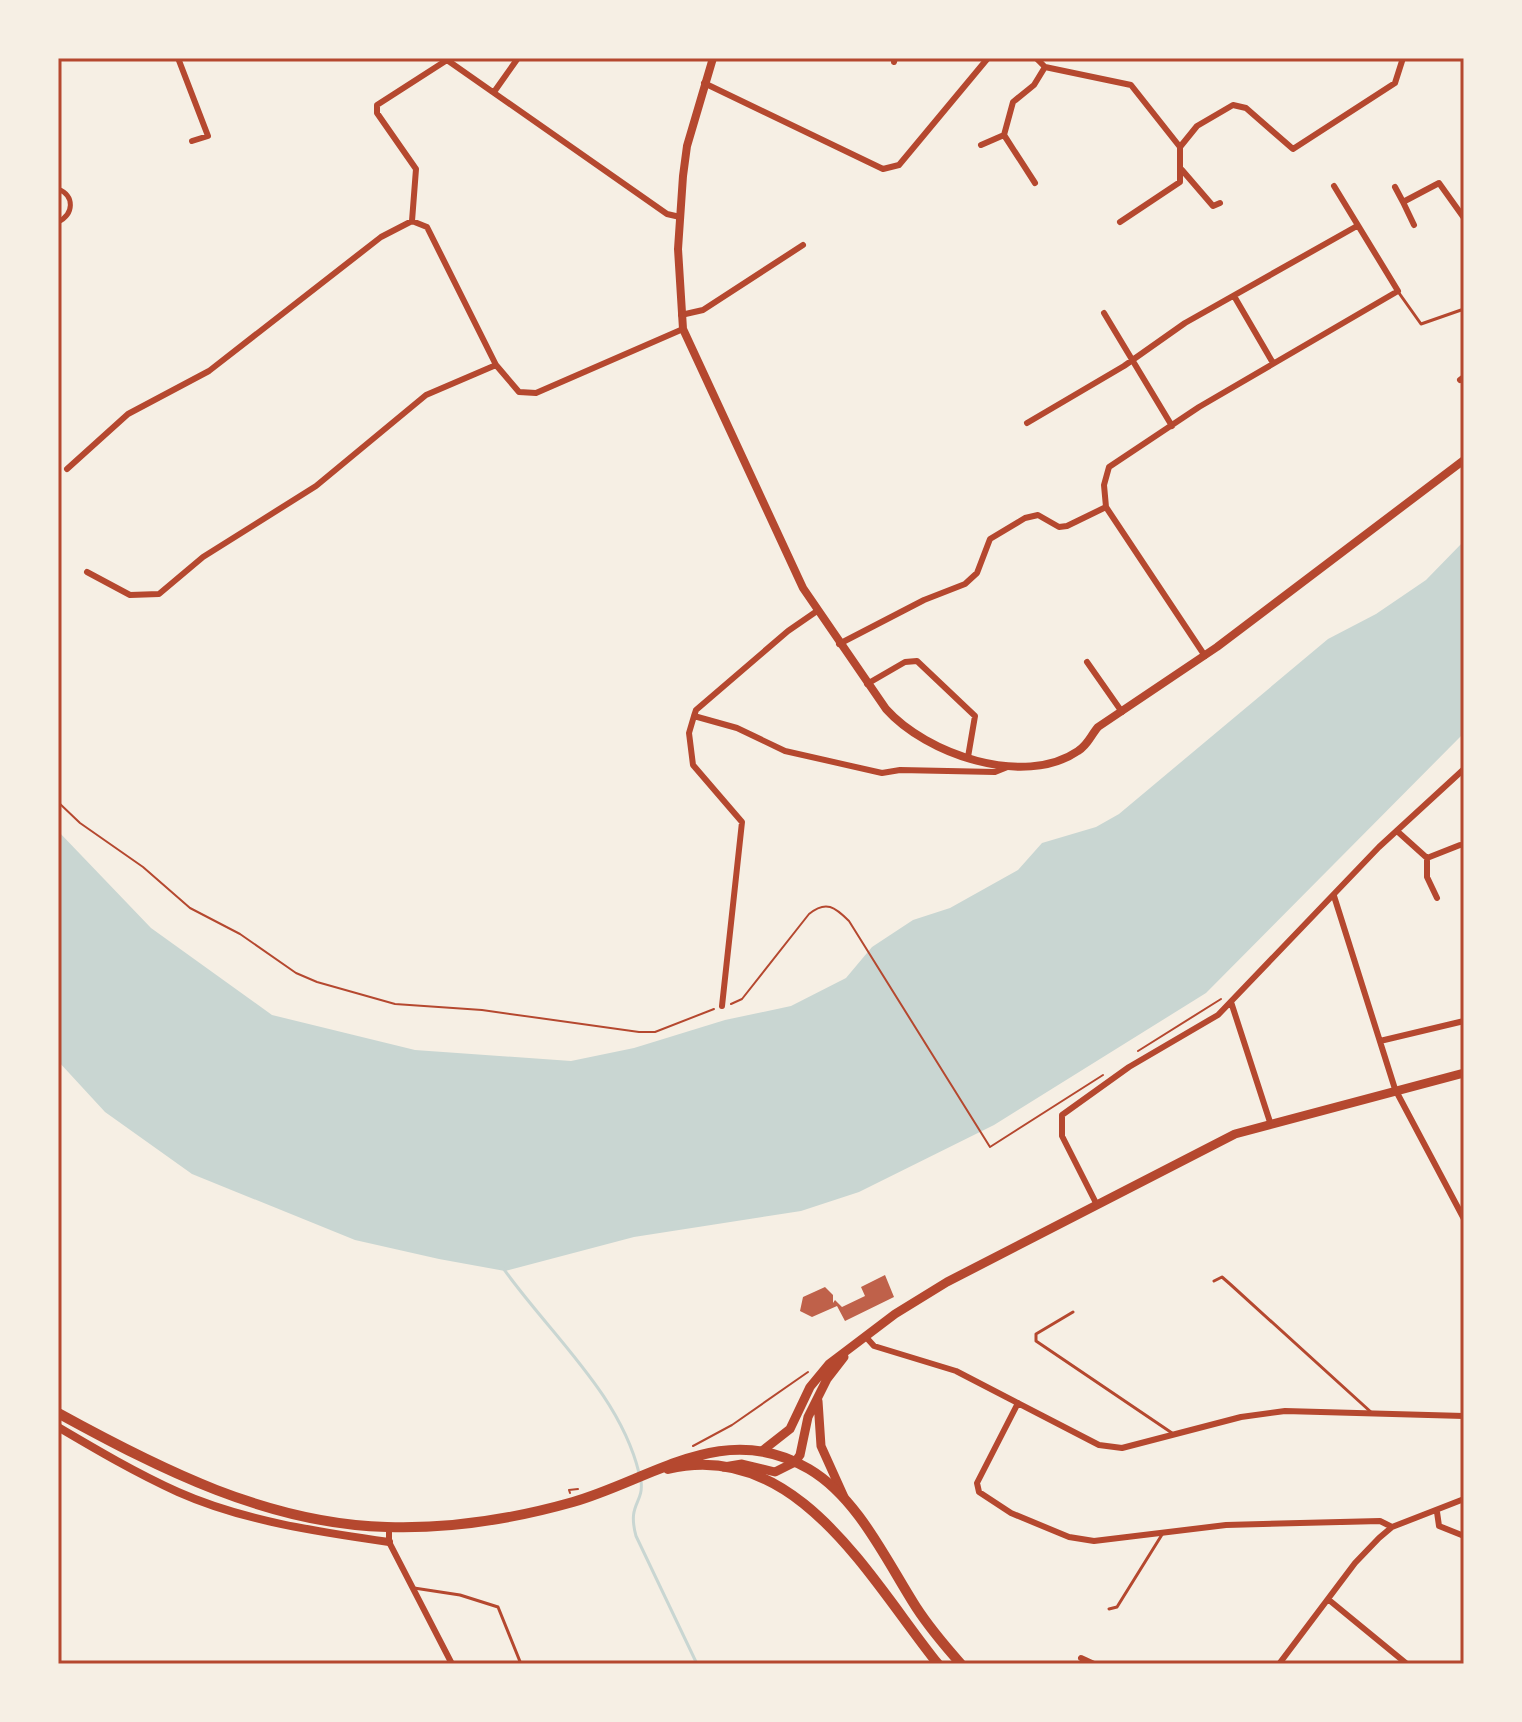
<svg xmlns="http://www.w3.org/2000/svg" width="1522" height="1722" viewBox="0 0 1522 1722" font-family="Quicksand,sans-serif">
<rect width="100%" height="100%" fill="#f6efe4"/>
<path fill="#c9d6d2" d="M 1464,541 L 1464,733 L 1206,993 L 994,1125 L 859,1192 L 801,1211 L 634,1237 L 505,1271 L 439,1259 L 355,1240 L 192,1174 L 105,1112 L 58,1061 L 58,831 L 151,928 L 272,1015 L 415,1050 L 571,1061 L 634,1048 L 725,1020 L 791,1006 L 846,978 L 872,947 L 913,920 L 950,908 L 1018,870 L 1042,843 L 1096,827 L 1119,814 L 1328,639 L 1376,614 L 1426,580 Z"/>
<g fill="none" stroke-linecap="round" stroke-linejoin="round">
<path stroke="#c9d6d2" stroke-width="3" d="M 503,1268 C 549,1333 620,1394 639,1473
M 641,1481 C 644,1504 627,1503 636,1536 L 697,1664"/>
</g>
<path fill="#bf614a" d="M 885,1275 L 894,1297 L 845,1321 L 837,1306 L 812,1317 L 800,1311 L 803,1297 L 825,1287 L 833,1295 L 833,1303 L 835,1300 L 842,1307 L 865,1296 L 861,1287 Z"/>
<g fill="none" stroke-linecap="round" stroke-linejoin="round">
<path stroke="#b5482f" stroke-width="2" d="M 58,802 L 80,823 L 143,867 L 190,908 L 240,934 L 296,973 L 317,982 L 395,1004 L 482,1010 L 639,1032 L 655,1032 L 714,1009
M 731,1004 L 742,999 L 809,914 C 826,900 835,907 849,921 L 990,1147 L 1103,1075
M 1138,1051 L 1221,999
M 693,1446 L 732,1425 L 808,1372
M 570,1493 L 569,1490 L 578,1489"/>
<path stroke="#b5482f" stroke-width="3" d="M 1399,293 L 1421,324 L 1464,309
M 1214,1281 L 1222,1277 L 1230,1284 L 1372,1413
M 1073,1312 L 1036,1334 L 1036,1341 L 1172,1433
M 414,1588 L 460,1595 L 498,1607 L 521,1664
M 1109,1609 L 1117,1607 L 1163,1533"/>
<path stroke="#b5482f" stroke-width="5" d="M 58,189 C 75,196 74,214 58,222"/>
<path stroke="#b5482f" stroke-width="6" d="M 178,58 L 208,136 L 192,141
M 1036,58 L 1045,67 L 1131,85 L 1180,147
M 894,62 L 895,58
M 704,83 L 883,169 L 899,165 L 988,58
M 494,92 L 518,58
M 981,145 L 1004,135
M 1180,147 L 1197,126 L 1233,105 L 1246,108 L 1293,149 L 1395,83 L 1403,58
M 1182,170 L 1213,206 L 1220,203
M 1035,183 L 1004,135 L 1013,102 L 1034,85 L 1045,67
M 1395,187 L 1403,202 L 1439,183 L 1464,218
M 1403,202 L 1414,225
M 412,221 L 416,169 L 377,113 L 377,105 L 447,60 L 667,214 L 680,217
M 1120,222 L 1180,182 L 1180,147
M 1234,296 L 1273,363
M 1104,313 L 1172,426
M 681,315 L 703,310 L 803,245
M 1460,380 L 1464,377
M 1027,423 L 1124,366 L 1185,323 L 1357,226
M 67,469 L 128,414 L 209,371 L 381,237 L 412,221 L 427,227 L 496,365 L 519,392 L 536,393 L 683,329
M 87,572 L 130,595 L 159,594 L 203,557 L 316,486 L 426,395 L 496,365
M 839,644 L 924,600 L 965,584 L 977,573 L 990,539 L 1025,518 L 1038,515 L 1059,527 L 1067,526 L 1106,507
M 1205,656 L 1106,507 L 1104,485 L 1109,467 L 1199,407 L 1398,291 L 1334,186
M 1087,662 L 1122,712
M 867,684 L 905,662 L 917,661 L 975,716 L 968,757
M 694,716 L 737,728 L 785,751 L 882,773 L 900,770 L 995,772 L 1010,766
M 1397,831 L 1427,858 L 1460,845
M 1427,858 L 1427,877 L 1437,898
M 1334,896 L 1395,1089 L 1464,1219
M 1231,1002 L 1270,1122
M 722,1006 L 742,822 L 693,765 L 689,733 L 694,716 L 696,710 L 788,631 L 817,611
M 1380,1041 L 1464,1021
M 1096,1203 L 1062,1136 L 1062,1115 L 1129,1067 L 1218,1015 L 1379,847 L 1464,769
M 865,1336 L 874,1346 L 956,1371 L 1099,1445 L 1122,1448 L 1241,1417 L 1285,1411 L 1464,1416
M 1018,1403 L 977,1483 L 979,1492 L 1011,1513 L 1069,1537 L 1094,1541 L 1226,1525 L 1380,1521 L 1392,1527
M 1437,1512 L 1439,1526 L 1464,1536
M 389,1527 L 389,1542 L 452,1664
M 1329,1600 L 1407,1664
M 1081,1658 L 1094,1664
M 1279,1664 L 1355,1563 L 1379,1538 L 1392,1527 L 1464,1499"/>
<path stroke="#b5482f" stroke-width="8" d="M 713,58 L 687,146 L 683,176 L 678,249 L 683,329 L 803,588 L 886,709 C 926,754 1024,788 1078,751 C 1088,745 1091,735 1098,727 L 1217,647 L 1464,460
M 58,1427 C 97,1450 136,1473 178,1492 C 243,1521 319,1532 389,1542"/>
<path stroke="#b5482f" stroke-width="9" d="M 818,1401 L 821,1446 L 844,1497
M 762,1451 L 790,1429 L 810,1387 L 829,1364 L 895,1314 L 947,1282 L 1235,1134 L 1464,1073
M 724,1467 L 742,1464 L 775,1472 L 795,1462 L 800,1455 L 808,1417 L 827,1379 L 844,1357"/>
<path stroke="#b5482f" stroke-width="10" d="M 58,1413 C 160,1469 268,1524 387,1527 C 450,1529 513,1519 573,1502 C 653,1479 724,1419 809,1469 C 858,1498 886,1560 916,1607 C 929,1627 945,1646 961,1664
M 668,1469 C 797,1438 871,1581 938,1664"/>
</g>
<rect width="1522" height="1722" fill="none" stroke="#f6efe4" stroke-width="120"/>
<rect x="60" y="60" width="1402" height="1602" fill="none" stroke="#b5482f" stroke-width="3"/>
</svg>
